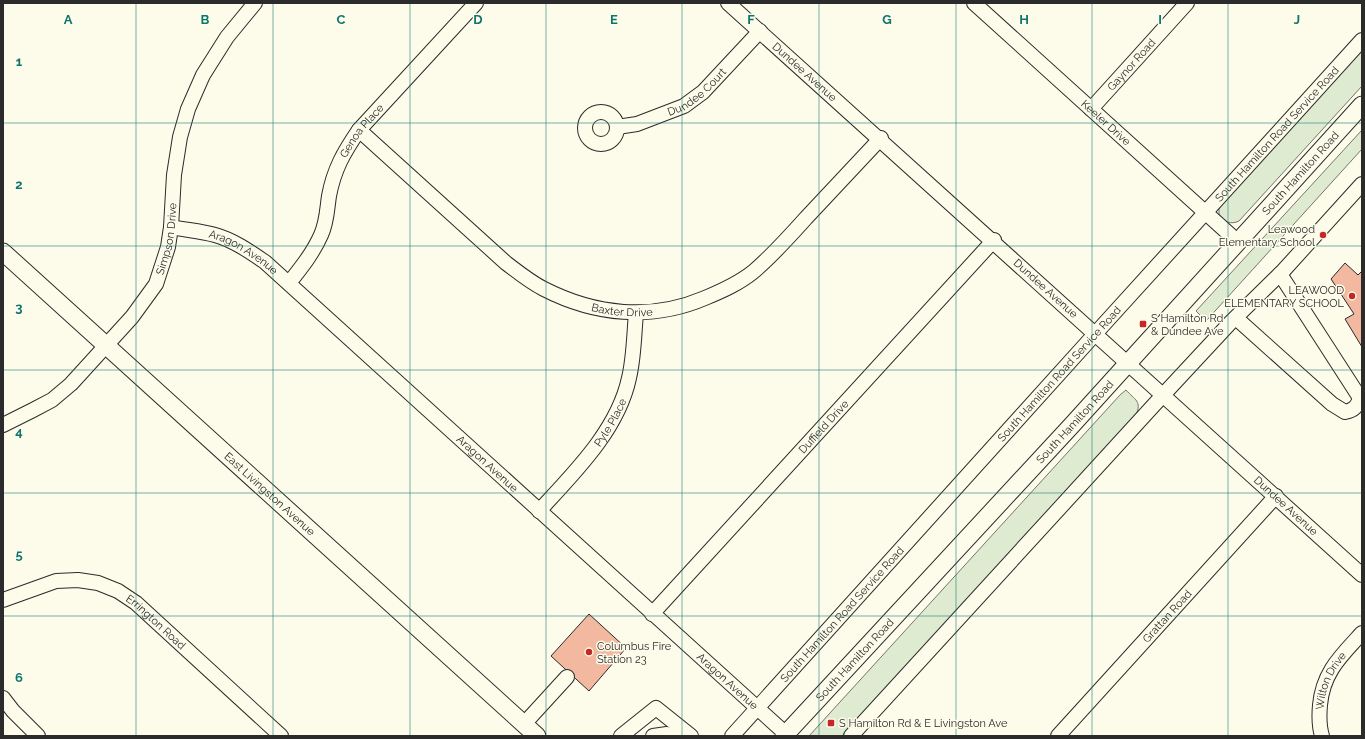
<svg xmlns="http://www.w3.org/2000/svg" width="1365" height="739" viewBox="0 0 1365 739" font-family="Raleway,sans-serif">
<rect width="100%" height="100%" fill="#fdfbea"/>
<path fill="#deebd1" stroke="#74746e" d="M 1362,50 L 1362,86 L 1239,221 C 1231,225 1223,222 1219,214 L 1219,207 Z
M 1362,130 L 1362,149 L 1206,321 L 1196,311 Z
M 1126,390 C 1135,400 1142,401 1136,415 L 842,736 L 809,736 L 1120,395 Z"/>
<path fill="#f2b8a0" stroke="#2b2b2b" d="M 1345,263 L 1358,275 L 1362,271 L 1362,347 L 1345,319 L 1354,314 L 1331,279 Z
M 589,614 L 626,648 L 589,691 L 551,656 Z"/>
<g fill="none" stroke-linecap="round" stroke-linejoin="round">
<defs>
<g id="minor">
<path id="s1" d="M 728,3 C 940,193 1152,383 1362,575"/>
<path id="s2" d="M 974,3 L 1238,242"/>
<path id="s3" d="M 1091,109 L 1187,3"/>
<circle cx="601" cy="128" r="16"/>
<path id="s4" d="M 617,127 L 637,124 L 684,106 L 703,92 L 760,31"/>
<path id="s5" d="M 359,130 L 506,263 C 518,272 530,282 544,289 C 595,315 651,321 705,298 C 722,291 738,284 753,272 C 772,256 789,237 806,218 C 831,191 856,165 881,138"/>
<path id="s6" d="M 171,227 C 185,230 201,231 215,235 C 233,240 249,251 265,262 L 786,734"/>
<path id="s7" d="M 289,283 C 301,268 313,253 321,235 C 327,222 327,209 329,196 C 334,169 344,152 359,130 L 476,3"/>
<path d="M 1236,318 L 1332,404 L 1345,412 C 1354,410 1357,407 1360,398 L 1280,274"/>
<path id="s8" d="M 3,425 L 33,410 L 52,400 L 71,384 L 132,317 L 156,284 L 168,247 L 171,227 L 174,175 L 180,137 L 188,109 L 203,75 L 227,37 L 255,3"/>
<path id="s9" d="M 539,511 C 574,473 618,430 629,378 C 634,357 634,335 636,313"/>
<path id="s10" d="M 3,600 L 56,581 L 78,580 L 98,583 L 118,591 L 136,603 L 281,736"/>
<path id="s11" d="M 652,614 L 994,240"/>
<path d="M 3,698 L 13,711 L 38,736"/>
<path d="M 524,724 L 567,677"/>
<path d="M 621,736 L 656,708 L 691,736"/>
<path d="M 653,736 L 667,734 L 677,736"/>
<path id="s12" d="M 732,736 L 1095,334 L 1362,40"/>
<path d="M 851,736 L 1164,394 L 1230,323 L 1283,271 L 1362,184"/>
<path id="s13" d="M 1058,736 L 1276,496"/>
<path id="s14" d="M 1322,736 C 1319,726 1319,716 1320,705 C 1323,672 1341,656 1362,633"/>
</g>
<g id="major">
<path id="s15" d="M 3,252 L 537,736"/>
<path id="s16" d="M 784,736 L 1072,425 L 1362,105"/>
</g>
</defs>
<use href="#minor" stroke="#2b2b2b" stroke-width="16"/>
<use href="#major" stroke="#2b2b2b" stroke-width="19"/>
<use href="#minor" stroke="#fdfbea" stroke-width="14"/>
<use href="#major" stroke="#fdfbea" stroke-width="17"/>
</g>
<path fill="none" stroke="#0f766e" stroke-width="1" stroke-opacity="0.55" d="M 136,3 L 136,736M 273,3 L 273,736M 410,3 L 410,736M 546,3 L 546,736M 682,3 L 682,736M 819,3 L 819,736M 956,3 L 956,736M 1092,3 L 1092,736M 1228,3 L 1228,736M 3,123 L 1362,123M 3,246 L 1362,246M 3,370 L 1362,370M 3,493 L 1362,493M 3,616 L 1362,616"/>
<g fill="#c62828" stroke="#fdfbea" stroke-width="1.5">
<circle cx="1323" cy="235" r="4"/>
<circle cx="1352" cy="296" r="4"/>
<rect x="1139" y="320" width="8" height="8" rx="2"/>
<circle cx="589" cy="652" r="4"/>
<rect x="827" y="719" width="8" height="8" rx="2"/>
</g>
<g text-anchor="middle" stroke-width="3" stroke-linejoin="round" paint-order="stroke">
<g font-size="11" fill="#2b2b2b" stroke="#fdfbea">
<text dy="4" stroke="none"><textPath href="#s3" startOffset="60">Gaynor Road</textPath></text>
<text dy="4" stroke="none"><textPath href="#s1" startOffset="103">Dundee Avenue</textPath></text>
<text dy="4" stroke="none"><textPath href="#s4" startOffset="89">Dundee Court</textPath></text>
<text dy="4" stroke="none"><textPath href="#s2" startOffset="178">Keeler Drive</textPath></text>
<text dy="4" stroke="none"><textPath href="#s7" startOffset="172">Genoa Place</textPath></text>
<text dy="4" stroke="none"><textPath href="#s12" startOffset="812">South Hamilton Road Service Road</textPath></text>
<text dy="4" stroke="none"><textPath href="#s16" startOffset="764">South Hamilton Road</textPath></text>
<text dy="4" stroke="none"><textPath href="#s8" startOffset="258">Simpson Drive</textPath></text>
<text dy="4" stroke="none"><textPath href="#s6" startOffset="78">Aragon Avenue</textPath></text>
<text dy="4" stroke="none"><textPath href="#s1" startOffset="427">Dundee Avenue</textPath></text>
<text dy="4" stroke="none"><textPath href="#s5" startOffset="326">Baxter Drive</textPath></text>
<text dy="4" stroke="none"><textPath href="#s12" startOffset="488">South Hamilton Road Service Road</textPath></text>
<text dy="4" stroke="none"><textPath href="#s9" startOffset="114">Pyle Place</textPath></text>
<text dy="4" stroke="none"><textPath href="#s16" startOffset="428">South Hamilton Road</textPath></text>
<text dy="4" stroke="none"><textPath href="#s11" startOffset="254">Duffield Drive</textPath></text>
<text dy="4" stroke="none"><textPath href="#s6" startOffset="402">Aragon Avenue</textPath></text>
<text dy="4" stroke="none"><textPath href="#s15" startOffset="360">East Livingston Avenue</textPath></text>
<text dy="4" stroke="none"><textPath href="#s1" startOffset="751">Dundee Avenue</textPath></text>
<text dy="4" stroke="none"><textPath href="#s12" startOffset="164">South Hamilton Road Service Road</textPath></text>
<text dy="4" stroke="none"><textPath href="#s13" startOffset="162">Grattan Road</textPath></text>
<text dy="4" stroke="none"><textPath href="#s10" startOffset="169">Errington Road</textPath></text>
<text dy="4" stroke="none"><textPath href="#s16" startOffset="104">South Hamilton Road</textPath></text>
<text dy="4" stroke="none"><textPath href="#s6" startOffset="726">Aragon Avenue</textPath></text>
<text dy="4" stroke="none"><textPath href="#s14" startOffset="58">Wilton Drive</textPath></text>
</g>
<g font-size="11" fill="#2b2b2b" stroke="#fdfbea" text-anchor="start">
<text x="1315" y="233" text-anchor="end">Leawood<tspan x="1315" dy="13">Elementary School</tspan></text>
<text x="1344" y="294" text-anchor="end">LEAWOOD<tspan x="1344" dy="13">ELEMENTARY SCHOOL</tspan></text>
<text x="1151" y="322">S Hamilton Rd<tspan x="1151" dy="13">&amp; Dundee Ave</tspan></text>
<text x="597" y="650">Columbus Fire<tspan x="597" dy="13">Station 23</tspan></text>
<text x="839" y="727">S Hamilton Rd &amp; E Livingston Ave</text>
</g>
</g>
<g font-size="13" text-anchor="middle" font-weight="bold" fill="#0f766e" stroke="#fdfbea" stroke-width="3" stroke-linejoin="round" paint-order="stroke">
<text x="68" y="24">A</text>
<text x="205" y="24">B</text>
<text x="341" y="24">C</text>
<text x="478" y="24">D</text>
<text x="614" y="24">E</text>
<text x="751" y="24">F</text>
<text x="887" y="24">G</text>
<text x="1024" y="24">H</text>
<text x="1160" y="24">I</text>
<text x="1297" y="24">J</text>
<text x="19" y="66">1</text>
<text x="19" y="189">2</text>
<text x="19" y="312">3</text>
<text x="19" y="436">4</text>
<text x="19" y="559">5</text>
<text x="19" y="682">6</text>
</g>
<rect width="1365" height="739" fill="none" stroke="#2b2b2b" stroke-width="8"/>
</svg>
